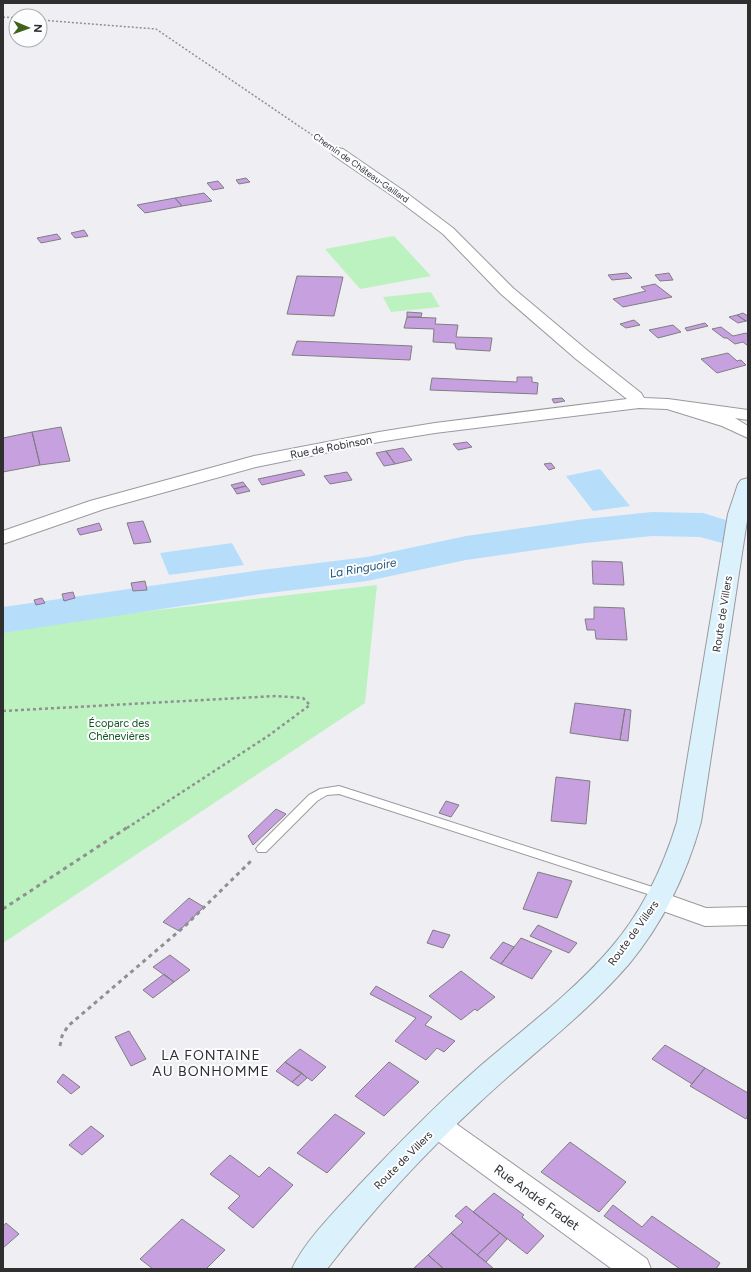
<svg xmlns="http://www.w3.org/2000/svg" width="751" height="1272" viewBox="0 0 751 1272" font-family="Figtree,sans-serif">
<rect width="100%" height="100%" fill="#efeff3"/>
<path fill="#bcf2c0" d="M 394,236 L 431,276 L 360,289 L 325,249 Z
M 431,292 L 440,307 L 391,312 L 383,297 Z
M 377,585 L 365,703 L 3,943 L 3,630 L 10,627 Z"/>
<path fill="#b6defb" d="M 600,469 L 630,506 L 593,511 L 566,476 Z
M 232,543 L 244,565 L 169,575 L 160,553 Z"/>
<g fill="none" stroke-linecap="round" stroke-linejoin="round">
<path fill="#b6defb" fill-rule="evenodd" d="M 652,512 L 703,513 L 736,523 L 742,531 L 736,539 L 722,543 L 700,537 L 652,536 L 585,543 L 466,560 L 367,581 L 261,594 L 3,633 L 3,607 L 261,570 L 367,557 L 466,536 L 585,519 Z"/>
</g>
<path fill="#c7a0df" stroke="#807e81" d="M 246,178 L 250,182 L 239,184 L 236,180 Z
M 218,181 L 224,188 L 213,190 L 207,183 Z
M 204,193 L 212,201 L 182,206 L 175,198 Z
M 175,198 L 182,206 L 145,213 L 137,205 Z
M 84,230 L 88,236 L 75,238 L 71,233 Z
M 57,234 L 61,239 L 41,243 L 37,238 Z
M 627,273 L 632,278 L 612,280 L 608,275 Z
M 669,273 L 673,280 L 660,281 L 655,275 Z
M 297,276 L 343,277 L 334,316 L 287,314 Z
M 655,284 L 672,297 L 623,307 L 613,299 L 646,291 L 641,287 Z
M 407,312 L 422,313 L 421,317 L 407,317 Z
M 743,313 L 748,316 L 748,321 L 746,321 L 737,315 Z
M 737,315 L 746,321 L 738,323 L 729,317 Z
M 407,317 L 436,318 L 435,324 L 458,325 L 456,337 L 492,338 L 490,351 L 456,349 L 455,343 L 433,342 L 434,329 L 404,328 Z
M 634,320 L 640,325 L 626,328 L 620,324 Z
M 705,323 L 708,326 L 687,331 L 685,328 Z
M 673,325 L 681,332 L 658,338 L 649,330 Z
M 721,327 L 733,336 L 746,333 L 748,335 L 748,346 L 743,342 L 735,344 L 727,338 L 724,338 L 712,329 Z
M 297,341 L 412,346 L 410,360 L 292,355 Z
M 728,353 L 737,361 L 741,360 L 746,365 L 717,373 L 701,359 Z
M 517,377 L 532,377 L 532,382 L 538,383 L 537,394 L 430,390 L 432,378 L 517,382 Z
M 562,398 L 565,401 L 554,403 L 552,399 Z
M 61,427 L 70,461 L 40,465 L 32,432 Z
M 32,432 L 40,465 L 3,472 L 3,438 Z
M 467,442 L 472,447 L 458,450 L 453,444 Z
M 403,448 L 412,460 L 395,464 L 386,451 Z
M 386,451 L 395,464 L 384,466 L 376,453 Z
M 551,463 L 555,468 L 549,470 L 544,464 Z
M 301,470 L 305,475 L 262,485 L 258,479 Z
M 347,472 L 352,480 L 330,484 L 324,476 Z
M 243,482 L 246,486 L 234,489 L 231,485 Z
M 246,486 L 250,491 L 237,494 L 234,489 Z
M 143,521 L 151,542 L 134,544 L 127,523 Z
M 99,523 L 102,530 L 80,535 L 77,529 Z
M 592,561 L 622,562 L 624,585 L 593,584 Z
M 145,581 L 147,590 L 133,591 L 131,583 Z
M 73,592 L 75,598 L 64,601 L 62,594 Z
M 42,598 L 45,603 L 36,605 L 34,600 Z
M 594,607 L 624,608 L 627,640 L 596,639 L 595,630 L 587,630 L 585,619 L 594,619 Z
M 575,703 L 625,709 L 620,740 L 570,733 Z
M 625,709 L 631,710 L 628,741 L 620,740 Z
M 556,777 L 590,781 L 586,824 L 551,821 Z
M 446,801 L 459,805 L 451,817 L 439,813 Z
M 276,809 L 286,814 L 253,845 L 248,836 Z
M 538,872 L 572,881 L 557,918 L 523,909 Z
M 189,898 L 204,907 L 179,931 L 163,922 Z
M 538,925 L 577,943 L 569,953 L 530,936 Z
M 433,930 L 450,935 L 443,948 L 427,943 Z
M 521,938 L 552,951 L 532,979 L 501,964 Z
M 503,942 L 514,947 L 501,964 L 490,958 Z
M 170,955 L 190,970 L 174,982 L 153,967 Z
M 461,971 L 495,997 L 477,1011 L 475,1009 L 461,1020 L 429,996 Z
M 164,974 L 174,982 L 153,998 L 143,990 Z
M 376,986 L 432,1017 L 425,1025 L 455,1041 L 444,1052 L 437,1048 L 426,1060 L 395,1041 L 416,1018 L 370,994 Z
M 129,1031 L 146,1059 L 131,1066 L 115,1037 Z
M 665,1045 L 705,1068 L 692,1084 L 652,1059 Z
M 300,1049 L 326,1067 L 312,1081 L 285,1062 Z
M 285,1062 L 302,1073 L 292,1082 L 276,1071 Z
M 389,1062 L 419,1082 L 384,1116 L 355,1096 Z
M 705,1068 L 748,1093 L 748,1115 L 746,1119 L 690,1086 Z
M 302,1073 L 307,1078 L 298,1086 L 292,1082 Z
M 63,1074 L 80,1087 L 71,1094 L 57,1082 Z
M 335,1114 L 365,1133 L 327,1173 L 297,1153 Z
M 91,1126 L 104,1136 L 82,1155 L 69,1145 Z
M 570,1142 L 626,1182 L 599,1212 L 541,1172 Z
M 230,1155 L 259,1177 L 269,1167 L 293,1185 L 253,1228 L 228,1208 L 240,1196 L 210,1174 Z
M 494,1193 L 524,1215 L 522,1217 L 544,1236 L 527,1254 L 473,1212 Z
M 613,1205 L 642,1227 L 652,1216 L 720,1263 L 716,1269 L 680,1269 L 604,1216 Z
M 466,1206 L 500,1233 L 477,1255 L 451,1233 L 463,1222 L 455,1216 Z
M 182,1219 L 225,1250 L 206,1269 L 153,1269 L 140,1259 Z
M 6,1223 L 19,1234 L 3,1248 L 3,1227 Z
M 451,1233 L 486,1262 L 494,1269 L 444,1269 L 428,1255 Z
M 500,1233 L 507,1239 L 486,1262 L 477,1255 Z
M 428,1255 L 444,1269 L 413,1269 Z"/>
<g fill="none" stroke-linecap="round" stroke-linejoin="round">
<defs>
<path id="service" d="M 339,786 L 665,891 L 667,894 L 665,897 L 661,898 L 657,897 L 339,794 L 327,795 L 317,801 L 266,852 L 258,852 L 256,849 L 258,846 L 309,795 L 320,789 Z"/>
<path id="minor" d="M 338,148 L 343,149 L 404,191 L 453,228 L 513,288 L 588,351 L 641,393 L 644,398 L 668,399 L 748,410 L 748,420 L 735,418 L 748,426 L 748,438 L 722,426 L 667,409 L 639,408 L 435,433 L 379,442 L 256,467 L 104,509 L 3,544 L 3,531 L 90,501 L 254,456 L 379,432 L 435,423 L 627,399 L 576,359 L 501,294 L 443,234 L 394,197 L 333,155 L 331,152 L 333,149 Z
M 658,891 L 706,908 L 748,907 L 748,925 L 705,926 L 649,906 L 645,900 L 649,894 Z
M 438,1114 L 448,1118 L 647,1259 L 651,1269 L 612,1269 L 428,1134 L 424,1126 L 428,1118 Z"/>
<path id="secondary" d="M 748,478 L 748,514 L 701,822 C 687,873 663,923 629,964 C 585,1015 529,1056 480,1102 C 425,1153 373,1209 327,1269 L 292,1269 C 305,1240 340,1206 362,1182 C 399,1143 437,1104 478,1068 C 522,1030 571,994 610,949 C 642,912 663,868 677,822 L 728,514 L 738,484 L 741,480 Z"/>
</defs>
<use href="#service" stroke="#9a9a9e" stroke-width="2"/>
<use href="#minor" stroke="#9a9a9e" stroke-width="2"/>
<use href="#secondary" stroke="#9a9a9e" stroke-width="2"/>
<path stroke="#909092" stroke-width="1.5" stroke-dasharray="2 2" stroke-linecap="butt" d="M 3,17 L 16,18
M 40,20 L 156,29 L 324,143"/>
<path stroke="#909092" stroke-width="2.5" stroke-dasharray="3 3" stroke-linecap="butt" d="M 3,711 L 276,696 L 303,698 L 310,705 L 268,736 L 127,828"/>
<path stroke="#909092" stroke-width="3" stroke-dasharray="4 4" stroke-linecap="butt" d="M 3,909 L 128,827
M 60,1046 L 62,1036 L 68,1026 L 185,926 L 251,861"/>
<use href="#service" fill="#fff" fill-rule="evenodd"/>
<use href="#minor" fill="#fff" fill-rule="evenodd"/>
<use href="#secondary" fill="#dbf2fd" fill-rule="evenodd"/>
</g>
<g text-anchor="middle" stroke-width="4" stroke-linejoin="round" paint-order="stroke">
<g font-size="9" fill="#2f2f30" stroke="#fcfdff">
<text transform="translate(361 168) rotate(35)" y="3">Chemin de Château-Gaillard</text>
</g>
<g font-size="11" fill="#2f2f30" stroke="#fcfdff">
<text transform="translate(331 447) rotate(-11)" y="4">Rue de Robinson</text>
<text transform="translate(722 614) rotate(-81)" y="4">Route de Villers</text>
<text transform="translate(633 933) rotate(-54)" y="4">Route de Villers</text>
<text transform="translate(403 1160) rotate(-45)" y="4">Route de Villers</text>
</g>
<g font-size="11" fill="#165422" stroke="#fcfdff">
<text x="119" y="727">Écoparc des<tspan x="119" dy="13">Chènevières</tspan></text>
</g>
<g font-size="12" font-style="italic" fill="#235676" stroke="#fcfdff">
<text transform="translate(363 568) rotate(-10)" y="4">La Ringuoire</text>
</g>
<g font-size="13" fill="#2f2f30" stroke="#fcfdff">
<text transform="translate(537 1197) rotate(36)" y="5">Rue André Fradet</text>
</g>
<g font-size="14" letter-spacing="1" fill="#2f2f30" stroke="#fcfdff">
<text x="211" y="1060">LA FONTAINE<tspan x="211" dy="16">AU BONHOMME</tspan></text>
</g>
</g>
<rect width="751" height="1272" fill="none" stroke="#2f2f30" stroke-width="8"/>
<g transform="translate(28 28) rotate(92)"><circle r="19" fill="#fcfdff" stroke="#aaabac"/>
<path d="M0-3L7 15L0 10L-7 15Z" fill="#3f631b"/>
<text y="-6" font-size="11" font-weight="bold" text-anchor="middle" fill="#2f2f30">N</text>
</g>
</svg>
